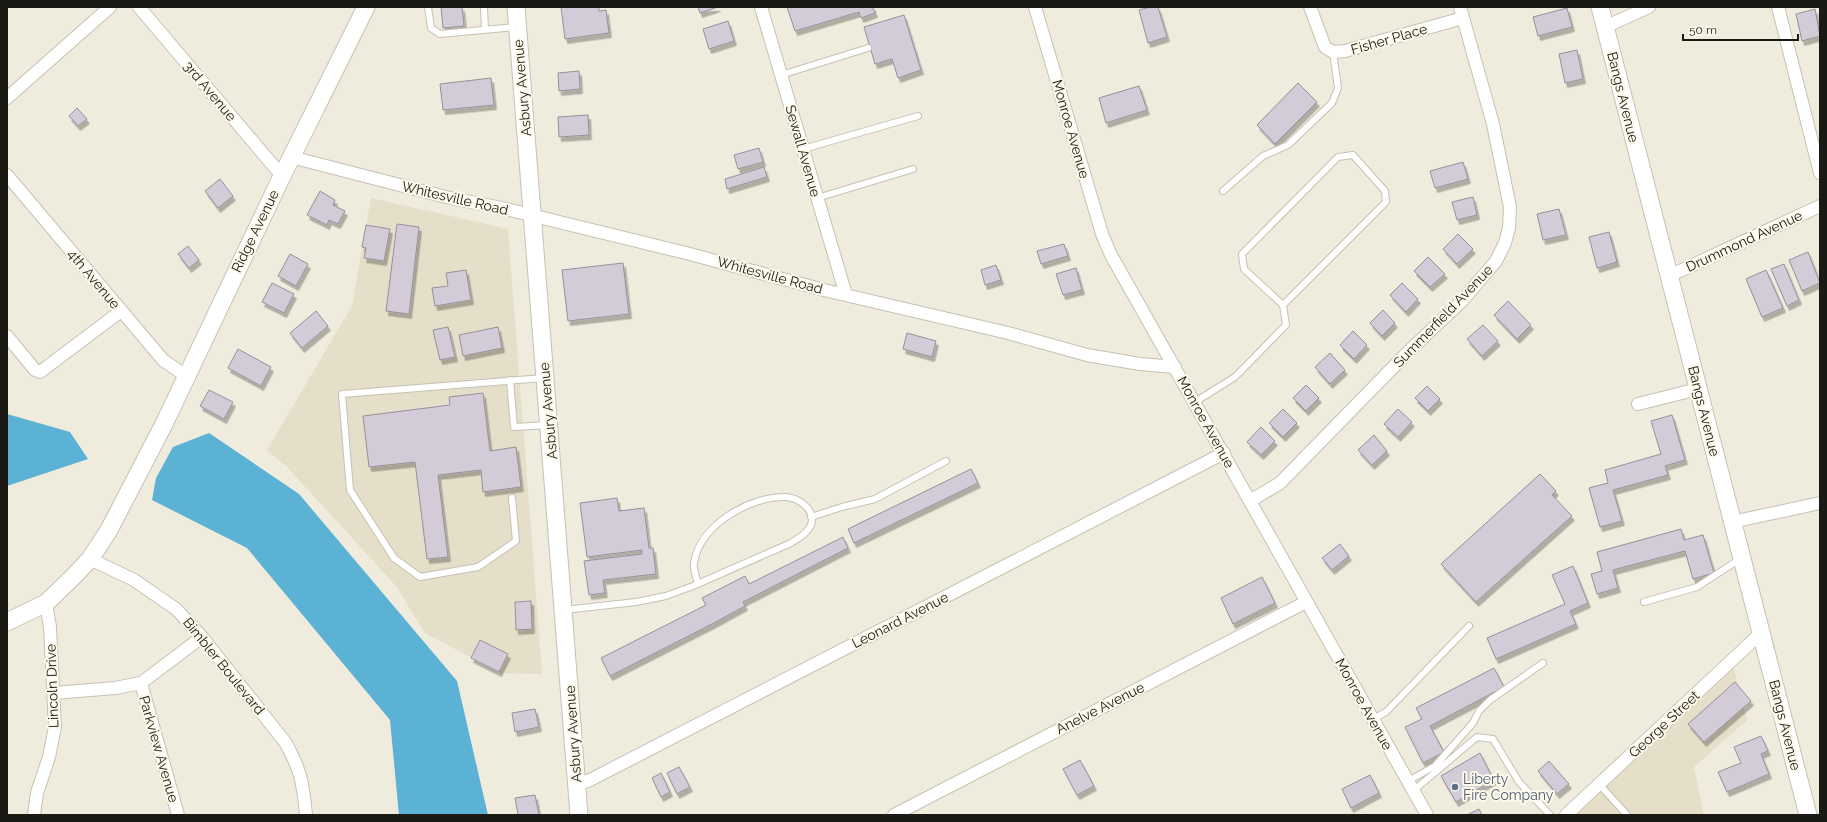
<svg xmlns="http://www.w3.org/2000/svg" width="1827" height="822" viewBox="0 0 1827 822" font-family="Raleway,sans-serif">
<defs>
<filter id="shadow"><feDropShadow dx="2.5" dy="4.5" stdDeviation="0" flood-color="#0004"/></filter>
</defs>
<rect width="100%" height="100%" fill="#efebdd"/>
<path fill="#e5dfc9" d="M 371,198 L 508,229 L 542,674 L 500,673 L 425,633 L 396,586 L 288,468 L 267,450 L 352,306 Z
M 1732,661 L 1747,720 L 1694,767 L 1704,815 L 1574,815 Z"/>
<path fill="#5bb2d4" d="M 7,414 L 70,432 L 88,459 L 7,486 Z
M 209,433 L 299,494 L 457,681 L 488,815 L 399,815 L 390,720 L 247,548 L 152,500 L 156,478 L 173,447 Z"/>
<path fill="#d3ccd8" stroke="#968f9b" filter="url(#shadow)" d="M 441,7 L 462,7 L 464,26 L 443,28 Z
M 561,7 L 599,7 L 599,11 L 606,10 L 609,33 L 565,39 Z
M 698,7 L 718,7 L 700,13 Z
M 787,7 L 874,7 L 873,8 L 875,13 L 861,18 L 859,12 L 795,31 Z
M 1150,7 L 1158,7 L 1167,37 L 1148,43 L 1139,10 Z
M 1567,8 L 1572,27 L 1538,36 L 1533,17 Z
M 1815,9 L 1820,36 L 1802,41 L 1796,14 Z
M 904,15 L 921,70 L 898,78 L 892,59 L 875,64 L 864,27 Z
M 728,21 L 734,41 L 709,49 L 703,29 Z
M 1577,50 L 1583,79 L 1565,83 L 1559,54 Z
M 579,71 L 580,89 L 559,91 L 558,73 Z
M 491,78 L 494,105 L 443,110 L 440,84 Z
M 1298,83 L 1317,102 L 1275,144 L 1257,125 Z
M 1139,86 L 1147,110 L 1106,123 L 1099,98 Z
M 77,108 L 87,119 L 78,126 L 69,116 Z
M 588,115 L 589,135 L 559,137 L 558,117 Z
M 759,148 L 763,162 L 738,169 L 734,155 Z
M 1463,162 L 1468,179 L 1435,188 L 1430,171 Z
M 764,167 L 767,177 L 727,189 L 725,179 Z
M 220,179 L 233,196 L 218,208 L 205,191 Z
M 320,191 L 335,200 L 333,205 L 345,211 L 338,224 L 329,220 L 327,225 L 307,215 Z
M 1473,197 L 1477,215 L 1457,220 L 1452,202 Z
M 1559,209 L 1566,235 L 1543,240 L 1537,214 Z
M 397,224 L 419,227 L 409,314 L 386,311 Z
M 366,225 L 390,229 L 384,261 L 364,258 L 366,248 L 362,247 Z
M 1609,232 L 1617,262 L 1597,268 L 1589,237 Z
M 1458,234 L 1473,249 L 1457,264 L 1443,249 Z
M 1064,244 L 1068,256 L 1041,264 L 1037,251 Z
M 188,246 L 199,260 L 189,268 L 178,254 Z
M 1808,252 L 1820,283 L 1802,291 L 1789,260 Z
M 290,254 L 308,264 L 296,286 L 278,276 Z
M 1428,257 L 1445,274 L 1430,287 L 1414,271 Z
M 623,263 L 629,314 L 568,321 L 562,270 Z
M 1784,264 L 1799,300 L 1787,306 L 1771,269 Z
M 996,265 L 1001,280 L 985,285 L 981,270 Z
M 1076,268 L 1082,290 L 1063,295 L 1056,274 Z
M 466,270 L 471,300 L 435,306 L 432,288 L 448,286 L 446,273 Z
M 1766,270 L 1783,308 L 1762,317 L 1746,279 Z
M 272,283 L 294,294 L 284,313 L 262,302 Z
M 1402,283 L 1418,299 L 1406,312 L 1390,295 Z
M 1508,301 L 1531,325 L 1517,339 L 1494,315 Z
M 1383,310 L 1395,323 L 1382,336 L 1370,323 Z
M 316,311 L 328,326 L 302,348 L 290,333 Z
M 1483,325 L 1498,341 L 1482,356 L 1467,339 Z
M 448,327 L 455,357 L 440,360 L 433,330 Z
M 498,327 L 502,348 L 463,356 L 459,335 Z
M 1353,331 L 1367,345 L 1354,359 L 1340,345 Z
M 907,333 L 936,341 L 932,357 L 903,349 Z
M 238,349 L 271,367 L 261,386 L 228,368 Z
M 1330,353 L 1345,370 L 1330,384 L 1315,367 Z
M 1306,385 L 1319,398 L 1306,411 L 1293,398 Z
M 1427,386 L 1440,399 L 1428,411 L 1415,398 Z
M 209,390 L 233,402 L 224,419 L 200,406 Z
M 483,393 L 490,451 L 516,447 L 521,487 L 483,492 L 481,470 L 438,475 L 448,557 L 427,559 L 415,462 L 369,467 L 363,416 L 450,405 L 449,397 Z
M 1283,409 L 1297,423 L 1283,437 L 1269,423 Z
M 1398,409 L 1412,422 L 1398,437 L 1384,424 Z
M 1672,415 L 1685,460 L 1665,466 L 1668,475 L 1613,490 L 1622,521 L 1600,527 L 1589,488 L 1608,483 L 1605,470 L 1661,454 L 1651,421 Z
M 1261,427 L 1275,441 L 1261,455 L 1247,442 Z
M 1374,435 L 1387,451 L 1372,465 L 1358,450 Z
M 971,469 L 978,483 L 854,543 L 848,529 Z
M 1540,474 L 1556,491 L 1552,495 L 1572,516 L 1476,602 L 1441,564 Z
M 617,498 L 619,511 L 644,508 L 649,548 L 653,548 L 656,574 L 603,580 L 605,593 L 589,595 L 584,561 L 642,554 L 642,550 L 587,557 L 580,503 Z
M 1681,529 L 1684,540 L 1703,535 L 1714,573 L 1693,579 L 1685,551 L 1613,570 L 1618,588 L 1597,594 L 1591,574 L 1602,571 L 1597,552 Z
M 843,537 L 848,548 L 743,602 L 745,606 L 714,623 L 610,676 L 601,658 L 706,605 L 702,598 L 745,576 L 749,584 Z
M 1340,544 L 1349,556 L 1332,570 L 1322,558 Z
M 1573,566 L 1588,603 L 1570,611 L 1576,624 L 1496,659 L 1487,638 L 1565,604 L 1552,575 Z
M 1262,577 L 1275,603 L 1233,624 L 1221,598 Z
M 531,601 L 532,629 L 516,630 L 515,602 Z
M 480,640 L 508,654 L 499,672 L 471,658 Z
M 1494,668 L 1504,687 L 1430,726 L 1444,752 L 1423,763 L 1405,727 L 1422,719 L 1416,708 Z
M 1735,682 L 1751,701 L 1704,742 L 1688,724 Z
M 535,709 L 539,727 L 515,732 L 512,713 Z
M 1761,736 L 1768,751 L 1761,754 L 1769,774 L 1727,792 L 1718,772 L 1741,763 L 1734,747 Z
M 1480,753 L 1494,780 L 1456,802 L 1441,776 Z
M 1080,760 L 1094,786 L 1077,795 L 1063,769 Z
M 1549,761 L 1569,784 L 1557,794 L 1538,771 Z
M 679,767 L 690,787 L 677,794 L 667,773 Z
M 661,773 L 670,792 L 661,797 L 652,778 Z
M 1370,775 L 1379,793 L 1351,808 L 1342,789 Z
M 535,795 L 539,815 L 518,815 L 515,798 Z
M 1479,809 L 1482,815 L 1467,815 Z"/>
<g fill="none" stroke-linecap="round" stroke-linejoin="round">
<defs>
<path id="lane" d="M 428,7 L 431,28 L 440,34 L 516,27
M 484,7 L 485,30
M 781,75 L 868,48
M 803,149 L 918,116
M 1223,191 L 1263,156 L 1288,145 L 1332,103 L 1338,88 L 1333,52
M 817,198 L 913,169
M 510,380 L 514,427 L 548,425
M 1195,402 L 1235,377 L 1286,325 L 1283,305 L 1386,202 L 1385,191 L 1353,155 L 1338,157 L 1242,254 L 1244,269 L 1283,305
M 512,498 L 516,541 L 478,567 L 420,577 L 394,558 L 350,490 L 342,394 L 544,378
M 811,517 L 842,507 L 875,499 L 946,461
M 1644,602 L 1697,587 L 1740,559
M 564,610 L 636,602 L 666,596 L 693,586 L 791,543 C 798,538 807,534 811,525 C 816,510 799,498 786,497 C 751,496 700,524 694,563 C 693,569 696,577 698,583
M 1373,719 L 1386,712 L 1469,626
M 1408,781 L 1435,766 L 1473,723 L 1479,711 L 1490,700 L 1543,663
M 1599,784 L 1627,815
M 1413,791 L 1477,737 L 1493,739 L 1519,782 L 1550,815"/>
<path id="street" d="M 139,7 L 282,176
M 761,7 L 846,295
M 1035,7 L 1102,234 L 1111,255 L 1427,815
M 1310,7 L 1325,47 L 1333,52 L 1345,51 L 1463,18
M 1778,7 L 1820,173
M 1605,27 L 1649,7
M 7,98 L 110,7
M 291,157 L 450,198 L 502,208 L 686,253 L 824,290 L 1008,333 L 1087,355 L 1140,364 L 1175,367
M 7,175 L 163,360 L 186,376
M 1669,276 L 1820,206
M 7,336 L 35,370 L 40,372 L 121,311
M 1638,404 L 1698,389
M 1250,501 L 1280,483 L 1410,350 L 1462,301 L 1496,261 L 1505,243 L 1509,228 L 1510,207 L 1493,124 L 1460,7
M 1732,522 L 1820,503
M 90,559 L 134,580 L 176,609 L 202,637 L 285,742 C 301,770 303,783 306,815
M 141,683 L 178,815
M 54,693 L 115,688 L 141,683 L 202,637
M 576,785 L 590,780 L 1224,453
M 34,815 L 37,793 L 49,757 L 55,727 L 50,627 L 46,603
M 894,815 L 1306,602
M 1566,815 L 1761,633"/>
<path id="secondary" d="M 516,7 L 579,815
M 1600,7 L 1808,815
M 7,622 L 46,603 L 73,577 L 90,559 L 109,530 L 164,424 L 282,176 L 366,7"/>
</defs>
<use href="#lane" stroke="#c5c1b4" stroke-width="8"/>
<use href="#street" stroke="#c5c1b4" stroke-width="14"/>
<use href="#secondary" stroke="#c5c1b4" stroke-width="19"/>
<use href="#lane" stroke="#fff" stroke-width="6"/>
<use href="#street" stroke="#fff" stroke-width="12"/>
<use href="#secondary" stroke="#fff" stroke-width="17"/>
</g>
<circle fill="#5c6f8a" stroke="#fcf8ea" stroke-width="1.5" cx="1455" cy="787" r="4"/>
<g text-anchor="middle" stroke-width="4" stroke-linejoin="round" paint-order="stroke">
<g font-size="14" fill="#1a1914" stroke="#fcf8ea">
<text transform="translate(1389 39) rotate(-16)" y="5">Fisher Place</text>
<text transform="translate(522 88) rotate(-95)" y="5">Asbury Avenue</text>
<text transform="translate(210 91) rotate(50)" y="5">3rd Avenue</text>
<text transform="translate(1623 97) rotate(76)" y="5">Bangs Avenue</text>
<text transform="translate(1071 129) rotate(74)" y="5">Monroe Avenue</text>
<text transform="translate(803 151) rotate(74)" y="5">Sewall Avenue</text>
<text transform="translate(455 198) rotate(13)" y="5">Whitesville Road</text>
<text transform="translate(255 231) rotate(-64)" y="5">Ridge Avenue</text>
<text transform="translate(1744 241) rotate(-25)" y="5">Drummond Avenue</text>
<text transform="translate(770 275) rotate(15)" y="5">Whitesville Road</text>
<text transform="translate(94 279) rotate(50)" y="5">4th Avenue</text>
<text transform="translate(1443 316) rotate(-46)" y="5">Summerfield Avenue</text>
<text transform="translate(548 411) rotate(-95)" y="5">Asbury Avenue</text>
<text transform="translate(1704 411) rotate(76)" y="5">Bangs Avenue</text>
<text transform="translate(1206 422) rotate(61)" y="5">Monroe Avenue</text>
<text transform="translate(900 620) rotate(-27)" y="5">Leonard Avenue</text>
<text transform="translate(224 666) rotate(51)" y="5">Bimbler Boulevard</text>
<text transform="translate(52 686) rotate(-92)" y="5">Lincoln Drive</text>
<text transform="translate(1364 704) rotate(61)" y="5">Monroe Avenue</text>
<text transform="translate(1100 708) rotate(-27)" y="5">Anelve Avenue</text>
<text transform="translate(1664 724) rotate(-43)" y="5">George Street</text>
<text transform="translate(1785 725) rotate(76)" y="5">Bangs Avenue</text>
<text transform="translate(573 734) rotate(-94)" y="5">Asbury Avenue</text>
<text transform="translate(159 749) rotate(74)" y="5">Parkview Avenue</text>
</g>
<g font-size="14" fill="#4e5e75" stroke="#fcf8ea" text-anchor="start">
<text x="1463" y="784">Liberty<tspan x="1463" dy="16">Fire Company</tspan></text>
</g>
</g>
<rect width="1827" height="822" fill="none" stroke="#1a1914" stroke-width="16"/>
<path d="M1683 34v6h115v-6" fill="none" stroke="#1a1914" stroke-width="2"/>
<text x="1689" y="34" font-size="12" fill="#1a1914" stroke="#fcf8ea" stroke-width="3" paint-order="stroke">50 m</text>
</svg>
